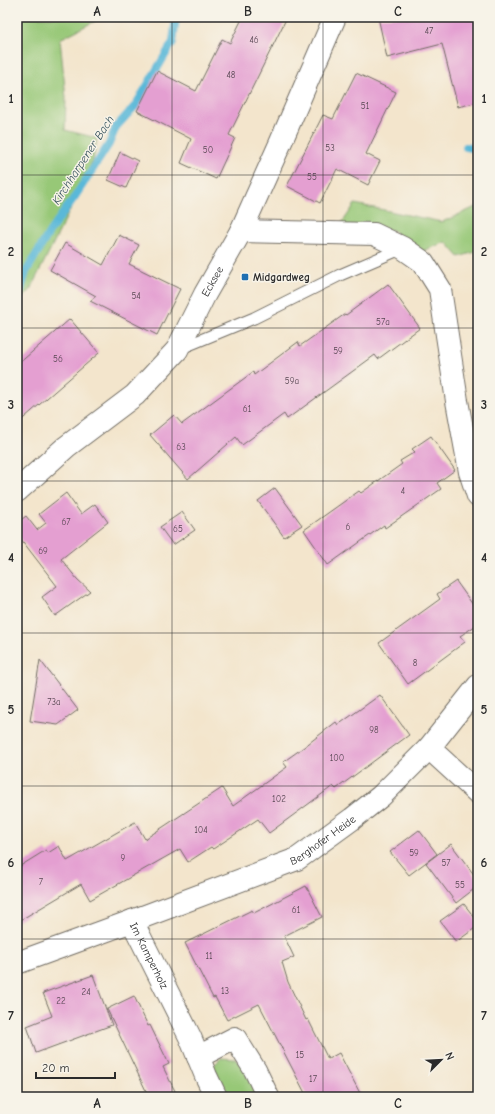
<svg xmlns="http://www.w3.org/2000/svg" width="495" height="1114" viewBox="0 0 495 1114" font-family="'Comic Neue',sans-serif">
<rect width="100%" height="100%" fill="#f7f3e8"/>
<filter id="ink" filterUnits="userSpaceOnUse"><feTurbulence type="fractalNoise" baseFrequency=".025" numOctaves="2"/><feDisplacementMap in="SourceGraphic" scale="8" xChannelSelector="R" yChannelSelector="G"/><feConvolveMatrix kernelMatrix="1 2 1 2 8 2 1 2 1" color-interpolation-filters="sRGB"/></filter>
<filter id="wash" filterUnits="userSpaceOnUse"><feTurbulence type="fractalNoise" baseFrequency=".012" numOctaves="4" result="noise"/><feDisplacementMap in="SourceGraphic" scale="16" xChannelSelector="R" yChannelSelector="G"/><feGaussianBlur stdDeviation="0.9" result="paint"/><feColorMatrix in="noise" values="0 0 0 0 0 0 0 0 0 0 0 0 0 0 0 0 0 1.4 0 .05"/><feComposite in="paint" operator="in"/></filter>
<g filter="url(#wash)">
<rect width="100%" height="100%" fill="#f3e5cc"/>
<path fill="#97c877" stroke="#617a51" d="M 17,17 L 103,17 L 60,39 L 66,98 L 65,130 L 97,138 L 93,160 L 69,212 L 29,292 L 17,302 L 17,229 L 19,224 L 17,223 Z
M 355,204 L 442,222 L 478,206 L 478,251 L 459,257 L 446,242 L 415,254 L 393,230 L 340,226 Z
M 221,1058 L 235,1059 L 246,1068 L 261,1097 L 225,1097 L 213,1074 L 214,1065 Z"/>
<g fill="none" stroke-linecap="round" stroke-linejoin="round">
<path stroke="#5ab8d8" stroke-width="8" d="M 466,147 L 478,149
M 17,295 L 21,290 L 26,272 L 50,231 L 74,198 L 109,144 L 116,127 L 135,106 L 173,42 L 176,17"/>
</g>
<g id="blocks">
<path fill="#e49fd1" d="M 243,17 L 287,17 L 229,135 L 235,138 L 216,179 L 181,163 L 191,139 L 137,111 L 157,71 L 196,91 L 222,39 L 230,43 Z
M 378,17 L 478,17 L 478,102 L 458,107 L 442,44 L 387,58 Z
M 356,73 L 396,92 L 366,154 L 380,161 L 368,185 L 337,169 L 320,203 L 287,186 L 323,115 L 333,119 Z
M 120,152 L 138,161 L 126,188 L 108,180 Z
M 119,235 L 139,245 L 129,264 L 180,289 L 157,335 L 90,301 L 96,296 L 50,270 L 65,243 L 103,265 Z
M 388,284 L 420,328 L 378,359 L 375,355 L 287,419 L 284,414 L 242,445 L 236,437 L 188,479 L 150,435 L 174,415 L 182,424 L 253,372 L 254,375 L 298,342 L 300,346 L 345,314 L 346,315 Z
M 70,319 L 99,353 L 17,424 L 17,365 Z
M 431,436 L 455,470 L 437,483 L 441,489 L 385,528 L 384,525 L 328,565 L 304,530 L 359,491 L 361,493 L 402,464 L 400,461 L 415,452 L 412,449 Z
M 275,488 L 302,525 L 284,537 L 258,501 Z
M 66,493 L 81,514 L 95,504 L 108,522 L 61,559 L 77,579 L 90,591 L 55,616 L 42,597 L 57,586 L 17,534 L 17,523 L 26,516 L 37,530 L 46,523 L 39,514 Z
M 182,512 L 195,530 L 173,545 L 160,527 Z
M 456,581 L 478,612 L 478,624 L 460,636 L 465,642 L 408,684 L 379,643 L 440,599 L 437,594 Z
M 40,660 L 78,710 L 58,725 L 30,721 Z
M 380,695 L 409,735 L 336,789 L 333,786 L 269,833 L 258,819 L 213,849 L 211,847 L 188,862 L 180,849 L 90,900 L 81,884 L 17,922 L 17,868 L 46,850 L 48,853 L 59,846 L 67,861 L 135,822 L 145,839 L 222,788 L 233,806 L 287,767 L 283,762 L 304,747 L 336,722 L 338,725 Z
M 419,830 L 437,854 L 409,875 L 390,852 Z
M 451,844 L 478,880 L 478,886 L 456,903 L 426,863 Z
M 306,886 L 322,917 L 284,936 L 294,957 L 282,962 L 288,982 L 306,1020 L 308,1019 L 328,1059 L 339,1053 L 362,1097 L 307,1097 L 259,1004 L 227,1020 L 215,997 L 213,998 L 185,943 L 252,910 L 254,913 Z
M 464,904 L 478,922 L 478,926 L 456,942 L 440,921 Z
M 93,975 L 112,1025 L 36,1053 L 27,1026 L 52,1016 L 43,993 Z
M 134,996 L 148,1026 L 150,1025 L 169,1064 L 163,1067 L 178,1097 L 149,1097 L 107,1009 Z"/>
</g>
</g>
<g filter="url(#ink)">
<use href="#blocks" fill-opacity="0" stroke="#716c63" stroke-width="1"/>
<g fill="none" stroke-linecap="round" stroke-linejoin="round">
<defs>
<path id="lane" d="M 179,349 L 254,318 L 340,275 L 403,248"/>
<g id="street">
<path d="M 241,231 L 374,234 L 403,248 L 423,262 L 440,289 L 457,401 L 470,472 L 478,496"/>
<path id="s1" d="M 17,491 L 66,447 L 135,395 L 177,350 L 205,294 L 241,231 L 280,144 L 335,17"/>
<path d="M 429,748 L 478,793"/>
<path id="s2" d="M 132,921 L 297,859 L 352,819 L 381,796 L 429,748 L 478,686"/>
<path id="s3" d="M 17,963 L 132,921 L 190,1037 L 206,1076 L 216,1097"/>
<path d="M 198,1057 L 235,1038 L 255,1070 L 268,1097"/>
</g>
</defs>
<use href="#lane" stroke="#716c63" stroke-width="13"/>
<use href="#street" stroke="#716c63" stroke-width="24"/>
<use href="#lane" stroke="#fff" stroke-width="11"/>
<use href="#street" stroke="#fff" stroke-width="22"/>
</g>
</g>
<path fill="none" stroke="#2b2b2b" stroke-width="1" stroke-opacity="0.55" d="M 172,17 L 172,1097M 323,17 L 323,1097M 17,175 L 478,175M 17,328 L 478,328M 17,481 L 478,481M 17,633 L 478,633M 17,786 L 478,786M 17,939 L 478,939"/>
<rect fill="#1f6fb2" stroke="#f7f3e8" stroke-width="1.5" x="241" y="273" width="8" height="8" rx="2"/>
<g text-anchor="middle" stroke-width="3" stroke-linejoin="round" paint-order="stroke">
<g font-size="9" fill="#594854">
<text x="429" y="34">47</text>
<text x="254" y="43">46</text>
<text x="231" y="78">48</text>
<text x="365" y="109">51</text>
<text x="330" y="151">53</text>
<text x="208" y="153">50</text>
<text x="312" y="180">55</text>
<text x="136" y="299">54</text>
<text x="383" y="325">57a</text>
<text x="338" y="354">59</text>
<text x="58" y="362">56</text>
<text x="292" y="384">59a</text>
<text x="247" y="412">61</text>
<text x="181" y="450">63</text>
<text x="403" y="494">4</text>
<text x="66" y="525">67</text>
<text x="348" y="530">6</text>
<text x="178" y="532">65</text>
<text x="43" y="554">69</text>
<text x="415" y="666">8</text>
<text x="54" y="705">73a</text>
<text x="374" y="733">98</text>
<text x="337" y="761">100</text>
<text x="279" y="802">102</text>
<text x="201" y="833">104</text>
<text x="414" y="856">59</text>
<text x="123" y="861">9</text>
<text x="446" y="866">57</text>
<text x="41" y="885">7</text>
<text x="460" y="888">55</text>
<text x="296" y="913">61</text>
<text x="209" y="959">11</text>
<text x="225" y="994">13</text>
<text x="86" y="995">24</text>
<text x="61" y="1004">22</text>
<text x="300" y="1058">15</text>
<text x="313" y="1082">17</text>
</g>
<g font-size="11" font-weight="bold" fill="#2b2b2b" stroke="#f7f3e8" text-anchor="start">
<text x="253" y="281">Midgardweg</text>
</g>
<g font-size="11" fill="#2b2b2b" stroke="#f7f3e8">
<text dy="4" stroke="none"><textPath href="#s1" startOffset="291">Ecksee</textPath></text>
<text dy="4" stroke="none"><textPath href="#s2" startOffset="208">Berghofer Heide</textPath></text>
<text dy="4" stroke="none"><textPath href="#s3" startOffset="161">Im Kamperholz</textPath></text>
</g>
<g font-size="12" font-style="italic" fill="#39555f" stroke="#f7f3e8">
<text transform="translate(83 160) rotate(-57)" y="4">Kirchharpener Bach</text>
</g>
</g>
<rect width="495" height="1114" fill="none" stroke="#f7f3e8" stroke-width="44"/>
<g transform="translate(441 1060) rotate(66)" stroke="#f7f3e8" stroke-width="3" paint-order="stroke">
<path d="M0-3L7 15L0 10L-7 15Z" fill="#2b2b2b"/>
<text y="-6" font-size="11" font-weight="bold" text-anchor="middle" fill="#2b2b2b">N</text>
</g>
<path d="M36 1072v6h79v-6" fill="none" stroke="#2b2b2b" stroke-width="2"/>
<text x="42" y="1072" font-size="12" fill="#2b2b2b" stroke="#f7f3e8" stroke-width="3" paint-order="stroke">20 m</text>
<rect x="22" y="22" width="451" height="1070" fill="none" stroke="#2b2b2b" stroke-width="1.5"/>
<g font-size="13" text-anchor="middle" font-weight="bold" fill="#2b2b2b">
<text x="97" y="16">A</text>
<text x="248" y="16">B</text>
<text x="398" y="16">C</text>
<text x="11" y="103">1</text>
<text x="484" y="103">1</text>
<text x="11" y="256">2</text>
<text x="484" y="256">2</text>
<text x="11" y="409">3</text>
<text x="484" y="409">3</text>
<text x="11" y="562">4</text>
<text x="484" y="562">4</text>
<text x="11" y="714">5</text>
<text x="484" y="714">5</text>
<text x="11" y="867">6</text>
<text x="484" y="867">6</text>
<text x="11" y="1020">7</text>
<text x="484" y="1020">7</text>
<text x="97" y="1108">A</text>
<text x="248" y="1108">B</text>
<text x="398" y="1108">C</text>
</g>
</svg>
